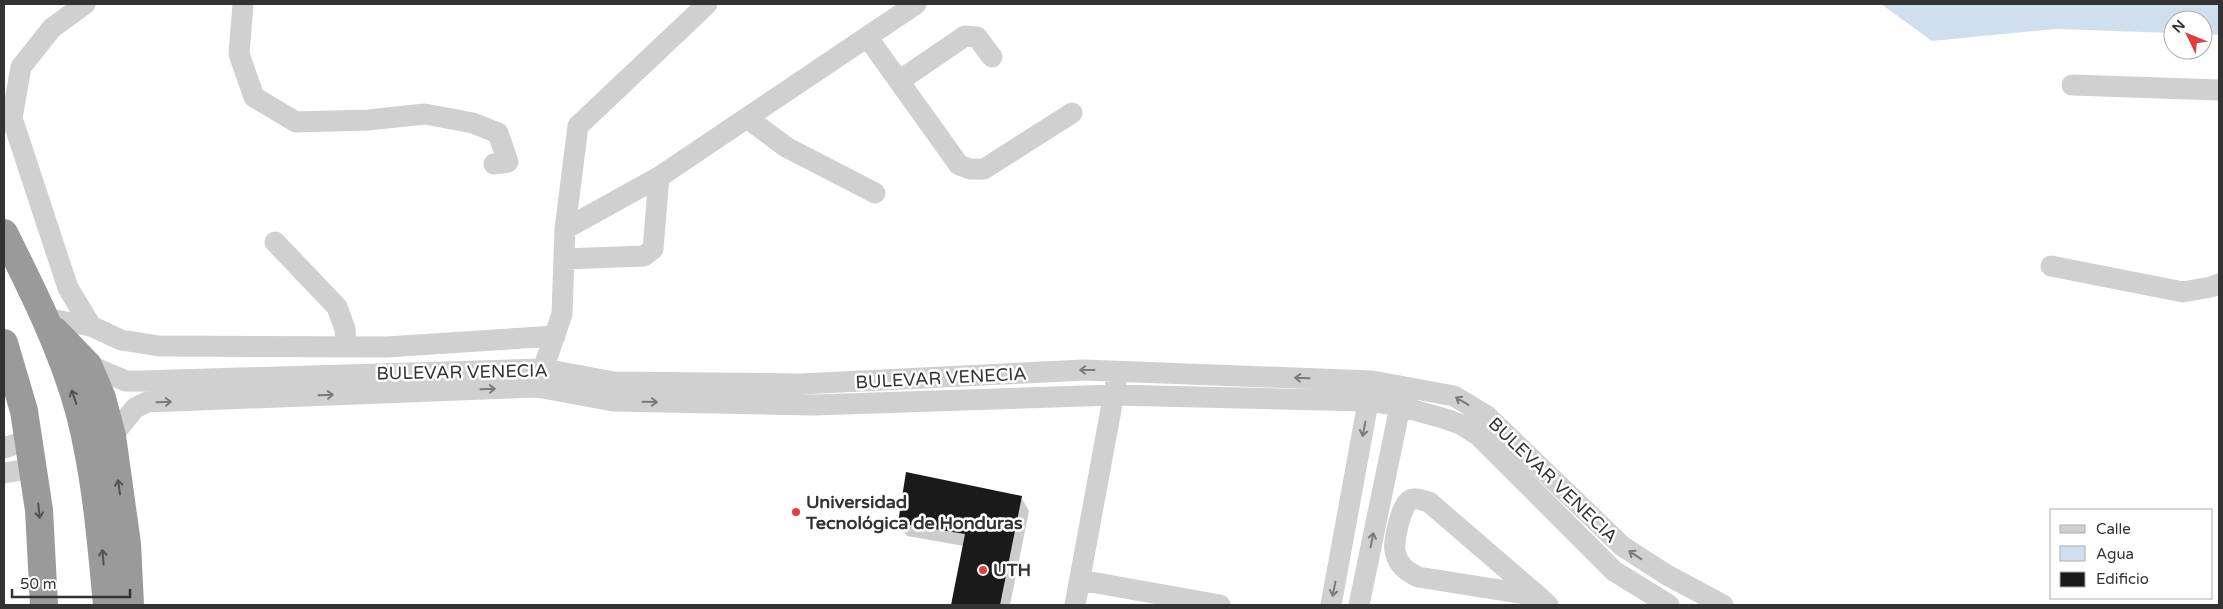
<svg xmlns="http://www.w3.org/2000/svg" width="2223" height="609" viewBox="0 0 2223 609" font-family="'Varela Round',sans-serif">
<rect width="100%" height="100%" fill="#fff"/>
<path fill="#d0dfed" d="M 1881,4 L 2219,4 L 2219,35 L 2203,34 L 2203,20 L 2173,20 L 2173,33 L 2055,29 L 1932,41 Z"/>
<path fill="#0003" d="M 1021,497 L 1029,511 L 1010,605 L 953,605 L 964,546 L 907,536 L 899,523 Z"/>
<path fill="#1a1a1a" d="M 906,472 L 1022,496 L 1000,605 L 951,605 L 965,534 L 898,523 Z"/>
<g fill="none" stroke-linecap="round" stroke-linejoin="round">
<path stroke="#d0d0d0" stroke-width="21" d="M 85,4 L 52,28 L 21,67 L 12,118 L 68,288 L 91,326 L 121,340 L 159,346 L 386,347 L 555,336
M 243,4 L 239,54 L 254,97 L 296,122 L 368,120 L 425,114 L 473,123 L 498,133 L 508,162 L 494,164
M 868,38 L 959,165 L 970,169 L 984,169 L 1072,113
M 899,81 L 965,36 L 977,37 L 992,57
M 2072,85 L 2219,90
M 747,118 L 786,147 L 875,193
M 565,229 L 659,177 L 916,4
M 275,242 L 337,307 L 345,329 L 346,347
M 564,259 L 644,256 L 653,249 L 659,177
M 2051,266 L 2183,292 L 2211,287 L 2219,284
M 44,318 L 91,326
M 88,365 L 126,381 L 143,381 L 544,369 L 614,382 L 801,384 L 1084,370 L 1372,381 L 1454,396 L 1487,416 L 1622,546 L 1667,575 L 1723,605
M 539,381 L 562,314 L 565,229 L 578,126 L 707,4
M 112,436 L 135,408 L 147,402 L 537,387 L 613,401 L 814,405 L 1114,395 L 1322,400 L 1369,401 L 1399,406 L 1446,419 L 1462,425 L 1478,435 L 1614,571 L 1669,605
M 4,448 L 28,440
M 4,473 L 33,468
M 1080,580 L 1220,605
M 1538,596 L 1418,577 C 1406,571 1398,565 1395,551 C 1393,543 1401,504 1410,500 C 1416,497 1423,501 1429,502 L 1538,596 L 1548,605
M 1075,605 L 1116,382
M 1331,605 L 1371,386
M 1359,605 L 1403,392"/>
<path stroke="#9a9a9a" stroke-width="28" d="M 4,233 C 33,291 63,351 80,414 C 96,477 101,541 107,605
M 55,331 L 88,365 L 102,398 L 112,436 L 127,544 L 130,605
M 4,343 L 24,411 L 39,510 L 44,605"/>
</g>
<defs><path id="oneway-shaft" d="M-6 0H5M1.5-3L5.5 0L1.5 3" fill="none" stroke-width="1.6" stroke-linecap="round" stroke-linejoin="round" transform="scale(1.25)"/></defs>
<g stroke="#7a7a7a">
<use href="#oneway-shaft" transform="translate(1087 370) rotate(180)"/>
<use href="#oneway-shaft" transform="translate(1302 378) rotate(-178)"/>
<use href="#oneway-shaft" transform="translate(488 389) rotate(-2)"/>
<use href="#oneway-shaft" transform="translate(326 395) rotate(-2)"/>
<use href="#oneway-shaft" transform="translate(1462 401) rotate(-149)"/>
<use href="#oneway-shaft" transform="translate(164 402) rotate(-2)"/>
<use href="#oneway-shaft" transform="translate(650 402) rotate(1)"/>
<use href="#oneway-shaft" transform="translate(1364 429) rotate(101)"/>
<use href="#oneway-shaft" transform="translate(1372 540) rotate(-79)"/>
<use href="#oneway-shaft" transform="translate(1635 555) rotate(-147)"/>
<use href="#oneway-shaft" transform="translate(1334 589) rotate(101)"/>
</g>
<g stroke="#525252">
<use href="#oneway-shaft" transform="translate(74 397) rotate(-109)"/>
<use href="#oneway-shaft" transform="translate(119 487) rotate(-98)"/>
<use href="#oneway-shaft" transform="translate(39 511) rotate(84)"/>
<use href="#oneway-shaft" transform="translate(103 557) rotate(-95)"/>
</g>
<g fill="#df3f41" stroke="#fff" stroke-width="2">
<circle cx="796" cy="512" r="5"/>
<circle cx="983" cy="570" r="5"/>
</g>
<g text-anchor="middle" stroke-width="5" stroke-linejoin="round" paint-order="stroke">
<g font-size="18" fill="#333" stroke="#fff">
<text transform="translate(462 372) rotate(-1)" y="6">BULEVAR VENECIA</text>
<text transform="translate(941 378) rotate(-3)" y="6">BULEVAR VENECIA</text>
<text transform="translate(1553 480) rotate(44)" y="6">BULEVAR VENECIA</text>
</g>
<g font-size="18" font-weight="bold" fill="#333" stroke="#fff" text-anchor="start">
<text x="806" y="508">Universidad<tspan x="806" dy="21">Tecnológica de Honduras</tspan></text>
<text x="993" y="576">UTH</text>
</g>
</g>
<rect width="2223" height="609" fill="none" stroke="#333333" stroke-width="10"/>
<rect x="2050" y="509" width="162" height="90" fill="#ffffff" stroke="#adadad"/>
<rect x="2060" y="525" width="25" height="8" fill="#d0d0d0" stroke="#adadad"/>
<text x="2096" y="534" font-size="15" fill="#333333">Calle</text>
<rect x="2060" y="546" width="25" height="15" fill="#d0dfed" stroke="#adadad"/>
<text x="2096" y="559" font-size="15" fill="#333333">Agua</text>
<rect x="2060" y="572" width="25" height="15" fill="#1a1a1a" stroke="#adadad"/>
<text x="2096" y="584" font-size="15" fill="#333333">Edificio</text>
<g transform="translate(2188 35) rotate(313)"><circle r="24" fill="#ffffff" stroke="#adadad"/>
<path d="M0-4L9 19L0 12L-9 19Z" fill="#df3f41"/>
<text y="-8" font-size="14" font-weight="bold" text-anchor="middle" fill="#333333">N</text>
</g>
<path d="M12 589v8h118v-8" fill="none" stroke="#333333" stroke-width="2.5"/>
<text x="20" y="589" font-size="15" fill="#333333" stroke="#ffffff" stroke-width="4" paint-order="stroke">50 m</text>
</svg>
